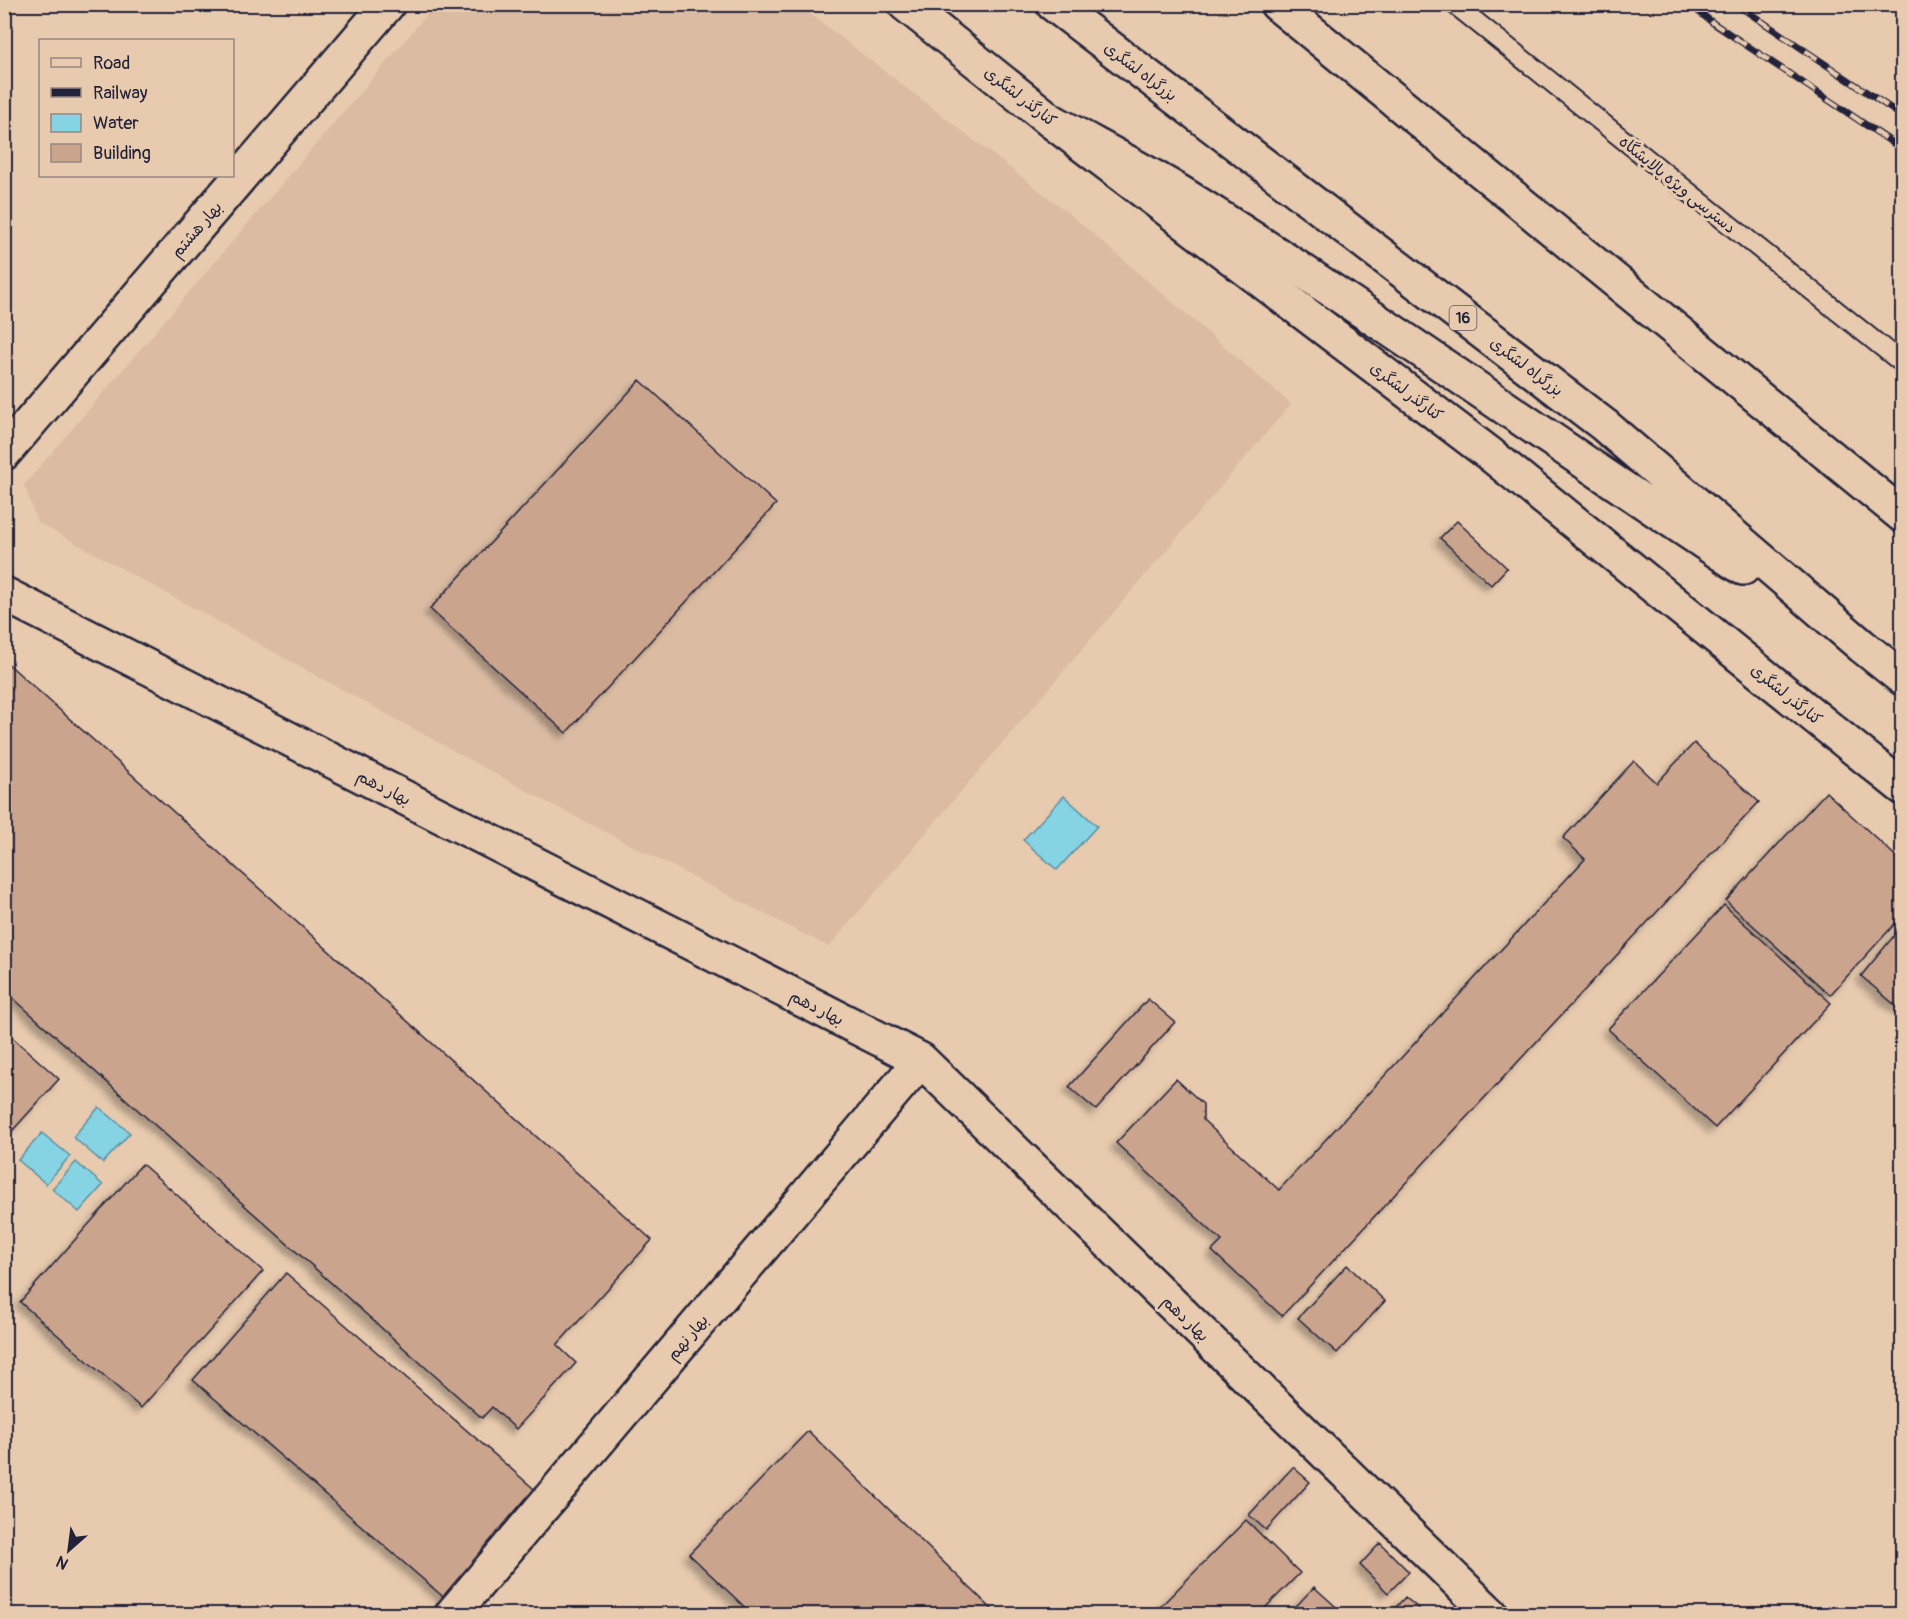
<svg xmlns="http://www.w3.org/2000/svg" width="1907" height="1619" viewBox="0 0 1907 1619" font-family="Pangolin,'Playpen Sans Arabic',sans-serif">
<defs>
<filter id="shadow"><feDropShadow dx="-5.5" dy="5.5" stdDeviation="3" flood-color="#0004"/></filter>
</defs>
<rect width="100%" height="100%" fill="#e8cbaf"/>
<filter id="ink" filterUnits="userSpaceOnUse"><feTurbulence type="fractalNoise" baseFrequency=".0167" numOctaves="2"/><feDisplacementMap in="SourceGraphic" scale="12" xChannelSelector="R" yChannelSelector="G"/><feConvolveMatrix kernelMatrix="1 2 1 2 8 2 1 2 1" color-interpolation-filters="sRGB"/></filter>
<g filter="url(#ink)">
<path fill="#dbbca3" d="M 435,5 L 799,5 L 1071,215 L 1291,404 L 829,947 L 543,800 L 37,522 L 24,485 Z"/>
<path fill="#85d3e3" stroke="#5d8ca0" stroke-width="1.5" d="M 1064,796 L 1097,826 L 1057,870 L 1023,840 Z
M 99,1107 L 130,1133 L 103,1163 L 73,1137 Z
M 42,1133 L 70,1156 L 46,1184 L 18,1160 Z
M 76,1162 L 103,1185 L 79,1212 L 52,1189 Z"/>
<path fill="#cba48e" stroke="#22223b" stroke-width="1.5" filter="url(#shadow)" d="M 640,380 L 776,504 L 566,733 L 430,609 Z
M 1457,521 L 1507,568 L 1491,585 L 1440,538 Z
M 5,661 L 652,1240 L 557,1345 L 576,1363 L 516,1429 L 492,1407 L 482,1418 L 4,990 Z
M 1694,743 L 1759,802 L 1282,1316 L 1212,1251 L 1222,1241 L 1116,1143 L 1176,1079 L 1203,1104 L 1203,1120 L 1279,1190 L 1585,859 L 1563,838 L 1634,761 L 1657,783 Z
M 1826,792 L 1902,862 L 1902,916 L 1830,995 L 1726,901 Z
M 1724,905 L 1831,1003 L 1715,1128 L 1608,1029 Z
M 1902,926 L 1902,1011 L 1861,976 Z
M 1148,999 L 1175,1022 L 1096,1110 L 1069,1087 Z
M 4,1030 L 59,1079 L 4,1140 Z
M 142,1164 L 263,1271 L 141,1408 L 20,1302 Z
M 1347,1265 L 1385,1301 L 1337,1353 L 1298,1318 Z
M 286,1273 L 541,1495 L 448,1601 L 193,1380 Z
M 808,1431 L 997,1614 L 752,1614 L 689,1554 Z
M 1293,1467 L 1310,1482 L 1266,1530 L 1249,1515 Z
M 1246,1520 L 1300,1573 L 1259,1614 L 1153,1614 Z
M 1380,1543 L 1409,1572 L 1388,1593 L 1360,1565 Z
M 1314,1587 L 1344,1614 L 1289,1614 Z
M 1405,1597 L 1425,1614 L 1390,1614 Z"/>
<g fill="none" stroke-linecap="round" stroke-linejoin="round">
<defs>
<path id="lane" d="M 1454,4 L 1902,363"/>
<path id="street" d="M 4,453 L 388,4
M 4,594 L 921,1060 L 1491,1614
M 452,1614 L 921,1060"/>
<path id="primary" d="M 905,4 L 1050,120 L 1491,455 L 1902,787"/>
<path id="highway" d="M 1053,4 L 1604,425 L 1862,646 L 1902,678
M 1277,4 L 1902,515
M 1050,120 C 1093,144 1138,167 1181,193 C 1372,312 1555,445 1743,568"/>
</defs>
<use href="#lane" stroke="#22223b" stroke-width="22"/>
<use href="#street" stroke="#22223b" stroke-width="38"/>
<use href="#primary" stroke="#22223b" stroke-width="38"/>
<use href="#highway" stroke="#22223b" stroke-width="38"/>
<use href="#lane" stroke="#e8cbaf" stroke-width="18"/>
<use href="#street" stroke="#e8cbaf" stroke-width="33"/>
<use href="#primary" stroke="#e8cbaf" stroke-width="33"/>
<use href="#highway" stroke="#e8cbaf" stroke-width="33"/>
<defs>
<path id="rail" d="M 1689,4 L 1713,23 L 1902,149
M 1736,4 L 1902,116"/>
</defs>
<use href="#rail" stroke="#22223b" stroke-width="7"/>
<use href="#rail" stroke="#e8cbaf" stroke-width="4.5" stroke-dasharray="14" stroke-linecap="butt"/>
</g>
</g>
<g text-anchor="middle" stroke-width="6" stroke-linejoin="round" paint-order="stroke">
<rect fill="#e8cbaf" stroke="#5d555e" stroke-width="1.5" x="1449.5" y="306" width="27" height="24" rx="4.5"/>
<g font-size="15" font-weight="bold" fill="#22223b">
<text x="1463" y="323">16</text>
</g>
<g font-size="16" fill="#22223b" stroke="#e8cbaf">
<text transform="translate(1141 71) rotate(37)" y="6">بزرگراه لشگری</text>
<text transform="translate(1021 96) rotate(38)" y="6">کنارگذر لشگری</text>
<text transform="translate(1678 184) rotate(39)" y="6">دسترسی ویژه پالایشگاه</text>
<text transform="translate(196 229) rotate(-49)" y="6">بهار هشتم</text>
<text transform="translate(1527 366) rotate(37)" y="6">بزرگراه لشگری</text>
<text transform="translate(1407 391) rotate(37)" y="6">کنارگذر لشگری</text>
<text transform="translate(1787 694) rotate(39)" y="6">کنارگذر لشگری</text>
<text transform="translate(384 787) rotate(27)" y="6">بهار دهم</text>
<text transform="translate(817 1007) rotate(27)" y="6">بهار دهم</text>
<text transform="translate(1186 1318) rotate(44)" y="6">بهار دهم</text>
<text transform="translate(687 1337) rotate(-50)" y="6">بهار نهم</text>
</g>
</g>
<rect width="1907" height="1619" fill="none" stroke="#e8cbaf" stroke-width="24"/>
<rect x="12" y="12" width="1883" height="1595" fill="none" stroke="#22223b" stroke-width="2" filter="url(#ink)"/>
<rect x="39" y="39" width="195" height="138" fill="#e8cbaf" stroke="#998781" stroke-width="1.5"/>
<rect x="51" y="58" width="30" height="9" fill="#e8cbaf" stroke="#998781" stroke-width="1.5"/>
<text x="93" y="69" font-size="18" fill="#22223b">Road</text>
<rect x="51" y="88" width="30" height="9" fill="#22223b" stroke="#998781" stroke-width="1.5"/>
<text x="93" y="99" font-size="18" fill="#22223b">Railway</text>
<rect x="51" y="114" width="30" height="18" fill="#85d3e3" stroke="#998781" stroke-width="1.5"/>
<text x="93" y="129" font-size="18" fill="#22223b">Water</text>
<rect x="51" y="144" width="30" height="18" fill="#cba48e" stroke="#998781" stroke-width="1.5"/>
<text x="93" y="159" font-size="18" fill="#22223b">Building</text>
<g transform="translate(69 1550) rotate(208)" stroke="#e8cbaf" stroke-width="4.5" paint-order="stroke">
<path d="M0-4.5L10 22L0 15L-10 22Z" fill="#22223b"/>
<text y="-9" font-size="16" font-weight="bold" text-anchor="middle" fill="#22223b">N</text>
</g>
</svg>
